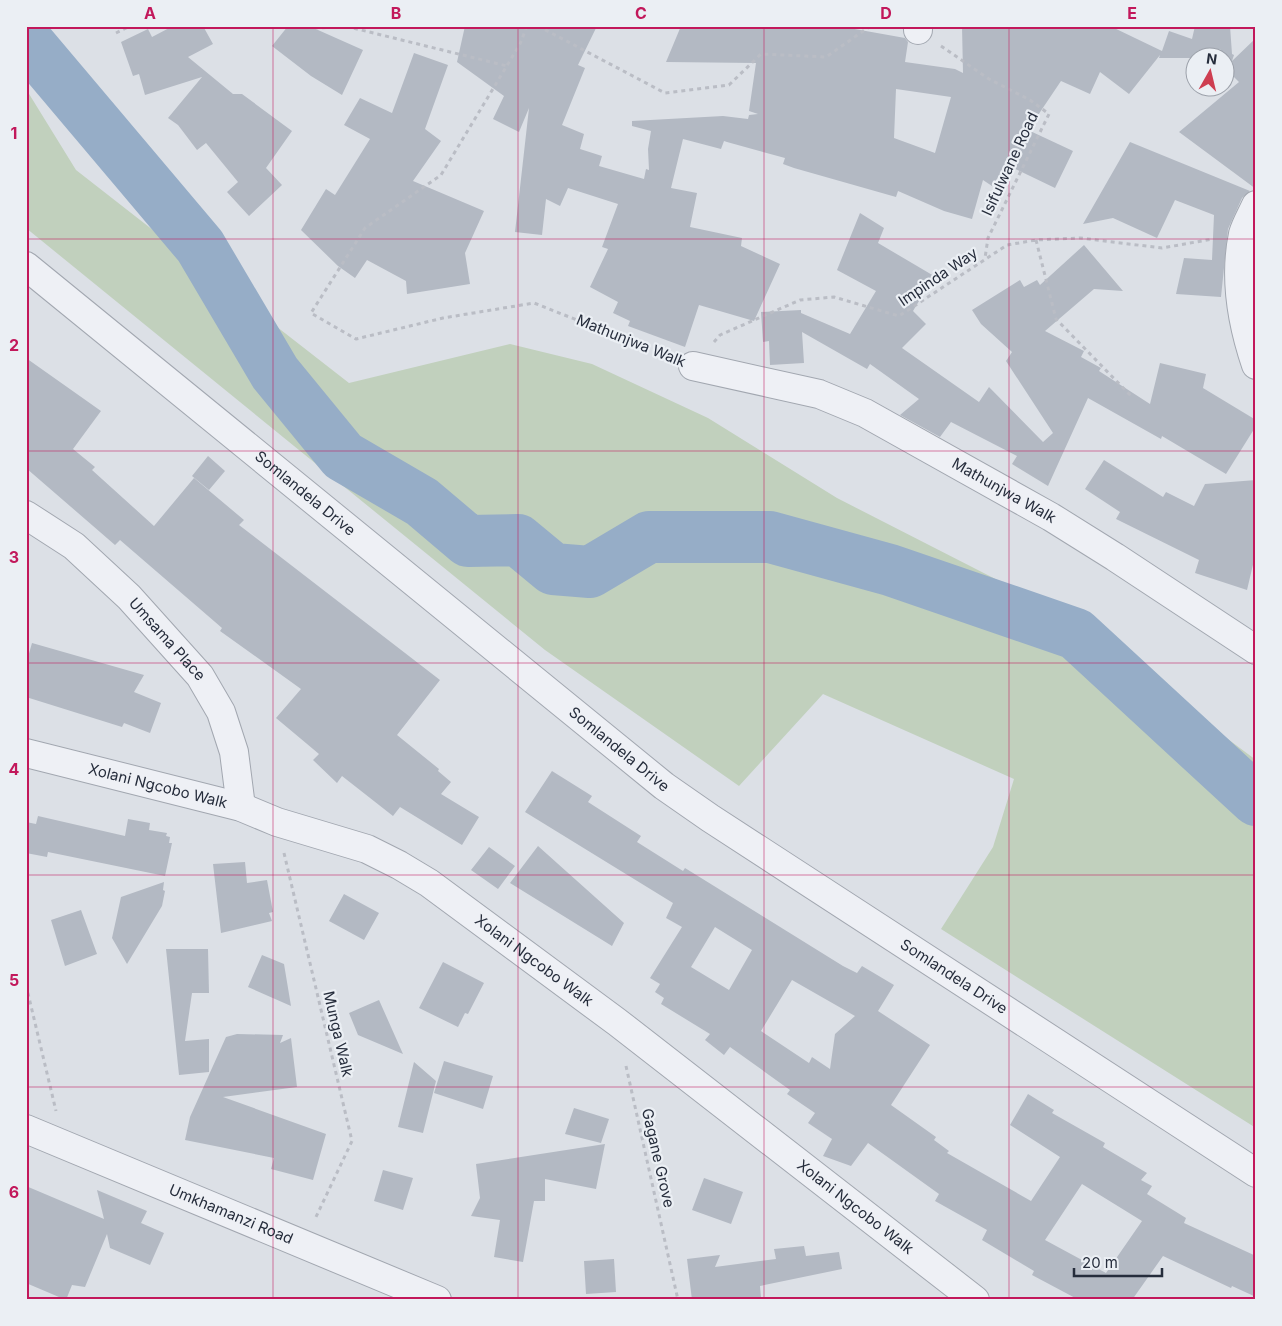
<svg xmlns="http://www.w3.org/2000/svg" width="1282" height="1326" viewBox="0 0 1282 1326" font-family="Inter,sans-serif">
<rect width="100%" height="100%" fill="#dce0e6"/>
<path fill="#c1d0bd" d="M 26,89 L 76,170 L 349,383 L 510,344 L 592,364 L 708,418 L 837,498 L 1052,608 L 1256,760 L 1256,1128 L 941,929 L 993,847 L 1014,779 L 823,694 L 739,786 L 545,650 L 26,228 Z"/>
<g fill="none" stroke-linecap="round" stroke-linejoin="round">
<path stroke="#96adc7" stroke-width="52" d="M 26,40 L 200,246 L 275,373 L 343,456 L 422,502 L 468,541 L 518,540 L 553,569 L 590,572 L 649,537 L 770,537 L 890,570 L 1076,634 L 1256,800"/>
</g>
<path fill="#b3b9c3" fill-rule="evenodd" d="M 173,26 L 203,26 L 213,44 L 188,57 L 233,94 L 242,94 L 292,131 L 266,168 L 282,185 L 249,216 L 227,192 L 238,182 L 206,143 L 197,150 L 178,125 L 168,118 L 202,77 L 145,95 L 139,74 L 133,76 L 121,42 L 148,29 L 152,37 Z
M 288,26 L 309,26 L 363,50 L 342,95 L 311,76 L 272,46 Z
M 465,26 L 597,26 L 578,65 L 585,68 L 562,125 L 584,134 L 580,149 L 602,156 L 599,166 L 644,179 L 646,169 L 649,170 L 648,149 L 651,131 L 632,126 L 632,121 L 723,116 L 748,119 L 749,115 L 758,114 L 749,111 L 756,63 L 666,62 L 681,26 L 849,26 L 849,28 L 905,38 L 908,42 L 905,62 L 955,69 L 963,73 L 962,26 L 1110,26 L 1162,51 L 1169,31 L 1192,39 L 1195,26 L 1230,26 L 1232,54 L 1234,55 L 1232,61 L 1256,38 L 1256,189 L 1179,132 L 1239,82 L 1224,67 L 1224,58 L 1159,58 L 1160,55 L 1129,94 L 1100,72 L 1090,94 L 1061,81 L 1028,130 L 1073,151 L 1055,188 L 1007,165 L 992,186 L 983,180 L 972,219 L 944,211 L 898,191 L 896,197 L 794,168 L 783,164 L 785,158 L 727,142 L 724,141 L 721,149 L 683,139 L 671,188 L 697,193 L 690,227 L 742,238 L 741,246 L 780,264 L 754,321 L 699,305 L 685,347 L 628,326 L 630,321 L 613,313 L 618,302 L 590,287 L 608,249 L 602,247 L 618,204 L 568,188 L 560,206 L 546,199 L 542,235 L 515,232 L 529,108 L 519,132 L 493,119 L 504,96 L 457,62 ZM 896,89 L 951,97 L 935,153 L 894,138 Z
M 414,53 L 448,65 L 425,129 L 441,141 L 413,181 L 484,211 L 465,253 L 470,284 L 407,294 L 406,281 L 367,260 L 355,278 L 338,266 L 301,230 L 326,189 L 335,195 L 370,139 L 344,125 L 360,98 L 392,113 Z
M 1130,142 L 1250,191 L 1242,198 L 1228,229 L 1221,297 L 1176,294 L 1184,258 L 1212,260 L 1214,215 L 1175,200 L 1157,238 L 1113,218 L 1083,224 Z
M 860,213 L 884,228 L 878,243 L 934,276 L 913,311 L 926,324 L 902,348 L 979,402 L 989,387 L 1043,442 L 1053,433 L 1006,361 L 1012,352 L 981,324 L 972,310 L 1020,280 L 1024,287 L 1037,280 L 1040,285 L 1084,245 L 1123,291 L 1094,289 L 1045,331 L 1084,351 L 1081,357 L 1101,368 L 1099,371 L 1150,404 L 1160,363 L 1206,374 L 1203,388 L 1256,420 L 1256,426 L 1226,474 L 1162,436 L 1161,439 L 1088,398 L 1048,486 L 1012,464 L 1017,456 L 951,422 L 940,437 L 900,415 L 919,399 L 870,364 L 867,369 L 802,332 L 804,363 L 770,365 L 769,341 L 763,342 L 761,312 L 801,310 L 801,313 L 850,334 L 876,291 L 837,270 Z
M 26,358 L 101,411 L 73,449 L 95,467 L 92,470 L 154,526 L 194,478 L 244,520 L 239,525 L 440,680 L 397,735 L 439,769 L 438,771 L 451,782 L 441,794 L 479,817 L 462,845 L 400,807 L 393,816 L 342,776 L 337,783 L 313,760 L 319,754 L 276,718 L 301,689 L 220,631 L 222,628 L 120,540 L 115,545 L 26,468 Z
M 208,456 L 225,471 L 209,490 L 192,476 Z
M 1104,460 L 1163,497 L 1166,492 L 1194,506 L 1205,484 L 1256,480 L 1256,552 L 1247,590 L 1195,573 L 1199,560 L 1116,519 L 1120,512 L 1085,489 Z
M 32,643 L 144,675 L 134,692 L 161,703 L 150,733 L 124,723 L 122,727 L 26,697 L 26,664 Z
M 552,771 L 592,796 L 588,802 L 641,836 L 637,842 L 683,871 L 685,868 L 843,966 L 857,973 L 862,966 L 894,985 L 878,1011 L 930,1045 L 891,1105 L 936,1137 L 934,1140 L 949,1151 L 947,1153 L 1031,1201 L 1060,1157 L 1010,1125 L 1028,1094 L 1054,1110 L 1052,1113 L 1105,1143 L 1103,1147 L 1147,1173 L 1141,1180 L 1152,1186 L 1147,1194 L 1186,1218 L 1184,1223 L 1256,1256 L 1256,1297 L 1232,1286 L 1231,1288 L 1163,1256 L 1132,1300 L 1079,1300 L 1032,1275 L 1034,1271 L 982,1240 L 987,1230 L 935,1201 L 939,1194 L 868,1143 L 851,1166 L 823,1156 L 832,1139 L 808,1123 L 815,1113 L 787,1094 L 790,1090 L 730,1047 L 724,1055 L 705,1040 L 710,1034 L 661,1004 L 664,998 L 655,992 L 660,984 L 650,978 L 682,927 L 666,918 L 673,903 L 525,812 ZM 715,927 L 752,950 L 729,990 L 691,967 ZM 792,980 L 855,1016 L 835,1034 L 830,1069 L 812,1057 L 809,1063 L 761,1031 ZM 1082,1184 L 1142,1221 L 1106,1273 L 1045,1240 Z
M 38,816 L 125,836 L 128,819 L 150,823 L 149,830 L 167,833 L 166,836 L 170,837 L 169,843 L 172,843 L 165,876 L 48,852 L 47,857 L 26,853 L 26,822 L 36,824 Z
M 538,846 L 624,923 L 612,946 L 510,883 Z
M 489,847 L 515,866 L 498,889 L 471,870 Z
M 245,862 L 247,883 L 267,880 L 273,912 L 269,913 L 272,921 L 221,933 L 213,864 Z
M 164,882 L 163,890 L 165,891 L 162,906 L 127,964 L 112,938 L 121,897 Z
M 344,894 L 379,913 L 364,940 L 329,921 Z
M 81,910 L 97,954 L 65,966 L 51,920 Z
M 166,949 L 208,949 L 209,993 L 192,993 L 185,1041 L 209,1039 L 209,1072 L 179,1075 Z
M 262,955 L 284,964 L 291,1006 L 248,987 Z
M 443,962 L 484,983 L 468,1014 L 465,1013 L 458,1027 L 419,1008 Z
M 379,1000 L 403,1054 L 358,1035 L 349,1013 Z
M 237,1034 L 283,1035 L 280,1043 L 291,1038 L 297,1087 L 223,1097 L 326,1134 L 313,1180 L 271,1169 L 274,1158 L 185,1140 L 190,1117 L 226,1037 Z
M 444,1061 L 493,1076 L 483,1109 L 434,1093 Z
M 414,1062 L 436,1081 L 423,1133 L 398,1127 Z
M 574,1108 L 609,1119 L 601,1143 L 565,1134 Z
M 605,1144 L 596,1189 L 545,1179 L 545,1201 L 534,1201 L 523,1262 L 494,1257 L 500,1220 L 471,1216 L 480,1198 L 476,1164 Z
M 383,1170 L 413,1178 L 403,1210 L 374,1201 Z
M 704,1178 L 743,1192 L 731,1224 L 692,1210 Z
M 26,1186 L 104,1219 L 97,1190 L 147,1211 L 141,1223 L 164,1233 L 150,1265 L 110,1248 L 107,1234 L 85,1287 L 72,1285 L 66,1300 L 26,1283 Z
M 804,1246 L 806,1256 L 839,1252 L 842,1269 L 760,1286 L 761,1298 L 692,1300 L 687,1259 L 720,1255 L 715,1267 L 776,1259 L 774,1249 Z
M 614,1259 L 616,1292 L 586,1294 L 584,1261 Z"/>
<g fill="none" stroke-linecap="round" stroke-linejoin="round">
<defs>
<g id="street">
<path d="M 918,30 L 918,26"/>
<path d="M 1256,205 C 1252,214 1246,224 1243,234 C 1234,277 1242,324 1256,365"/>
<path id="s1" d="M 26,266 L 664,786 L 710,818 L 1256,1173"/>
<path id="s2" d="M 693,366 L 819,394 L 865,413 L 1051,517 L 1115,557 L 1256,650"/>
<path id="s3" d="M 26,515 L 74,546 L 129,597 L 200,676 L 221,712 L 234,752 L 241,807"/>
<path id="s4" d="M 26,753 L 241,807 L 277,822 L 367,849 L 399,865 L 429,883 L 617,1022 L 975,1300"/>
<path id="s5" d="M 26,1129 L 437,1300"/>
</g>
</defs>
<use href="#street" stroke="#a2a7b0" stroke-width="30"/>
<path stroke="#babdc5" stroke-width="3" stroke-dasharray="4 4" stroke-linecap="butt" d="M 307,26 L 309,28 L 349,27 L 507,66
M 527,26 L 520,44 L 441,175 L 365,228 L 311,313 L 356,339 L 443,318 L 534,303 L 668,356
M 538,26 L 665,93 L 729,85 L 761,54 L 826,57 L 869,27 L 883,26
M 116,33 L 130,26
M 941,46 L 989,79 L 1030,100 L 1049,114 L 988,238 L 985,258
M 1036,240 L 1056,319 L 1133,398
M 714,342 L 720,335 L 800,300 L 834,297 L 899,316 L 1007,245 L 1036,240 L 1080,238 L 1162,248 L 1213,239
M 284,853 L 352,1141 L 315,1219
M 26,985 L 56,1111
M 626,1066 L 678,1300"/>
<use href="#street" stroke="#eef0f5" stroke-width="28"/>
</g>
<path fill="none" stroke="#c2185b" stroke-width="1" stroke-opacity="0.55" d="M 273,26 L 273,1300M 518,26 L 518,1300M 764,26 L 764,1300M 1009,26 L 1009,1300M 26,239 L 1256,239M 26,451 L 1256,451M 26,663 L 1256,663M 26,875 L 1256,875M 26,1087 L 1256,1087"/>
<g text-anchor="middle" stroke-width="4.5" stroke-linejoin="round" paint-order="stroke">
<g font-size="15" fill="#262d3c" stroke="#ebeff4">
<text transform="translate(1010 164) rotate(-65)" y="5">Isifulwane Road</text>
<text transform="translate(938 277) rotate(-34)" y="5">Impinda Way</text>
<text transform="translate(631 341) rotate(22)" y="5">Mathunjwa Walk</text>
<text dy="5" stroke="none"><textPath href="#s2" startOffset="338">Mathunjwa Walk</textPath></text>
<text dy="5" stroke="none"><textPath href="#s1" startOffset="360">Somlandela Drive</textPath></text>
<text dy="5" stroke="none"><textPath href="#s3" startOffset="189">Umsama Place</textPath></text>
<text dy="5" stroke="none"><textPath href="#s1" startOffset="765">Somlandela Drive</textPath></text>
<text dy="5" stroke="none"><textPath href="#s4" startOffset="136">Xolani Ngcobo Walk</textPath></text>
<text dy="5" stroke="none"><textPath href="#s4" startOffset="556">Xolani Ngcobo Walk</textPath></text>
<text dy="5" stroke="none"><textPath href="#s1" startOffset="1170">Somlandela Drive</textPath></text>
<text transform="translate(338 1034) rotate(77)" y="5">Munga Walk</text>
<text transform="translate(658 1158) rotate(77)" y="5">Gagane Grove</text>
<text dy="5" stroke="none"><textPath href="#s4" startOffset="961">Xolani Ngcobo Walk</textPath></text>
<text dy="5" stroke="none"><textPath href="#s5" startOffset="222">Umkhamanzi Road</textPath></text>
</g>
</g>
<rect width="1282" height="1326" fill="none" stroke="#ebeff4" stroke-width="55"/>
<g transform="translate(1210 72) rotate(8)"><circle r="24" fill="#ebeff4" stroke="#9ca1aa"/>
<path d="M0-4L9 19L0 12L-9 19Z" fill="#ce3e51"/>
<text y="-8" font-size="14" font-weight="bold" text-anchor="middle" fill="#262d3c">N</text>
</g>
<path d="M1074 1268v8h88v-8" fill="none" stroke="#262d3c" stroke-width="2.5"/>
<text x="1082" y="1268" font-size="15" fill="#262d3c" stroke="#ebeff4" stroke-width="4" paint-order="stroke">20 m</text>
<rect x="28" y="28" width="1226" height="1270" fill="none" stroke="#c2185b" stroke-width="2"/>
<g font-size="16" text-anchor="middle" font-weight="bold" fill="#c2185b">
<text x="150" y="19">A</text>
<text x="396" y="19">B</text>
<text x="641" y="19">C</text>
<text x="886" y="19">D</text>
<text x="1132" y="19">E</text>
<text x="14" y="139">1</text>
<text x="14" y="351">2</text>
<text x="14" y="563">3</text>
<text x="14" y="775">4</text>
<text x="14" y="986">5</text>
<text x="14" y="1198">6</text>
</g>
</svg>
